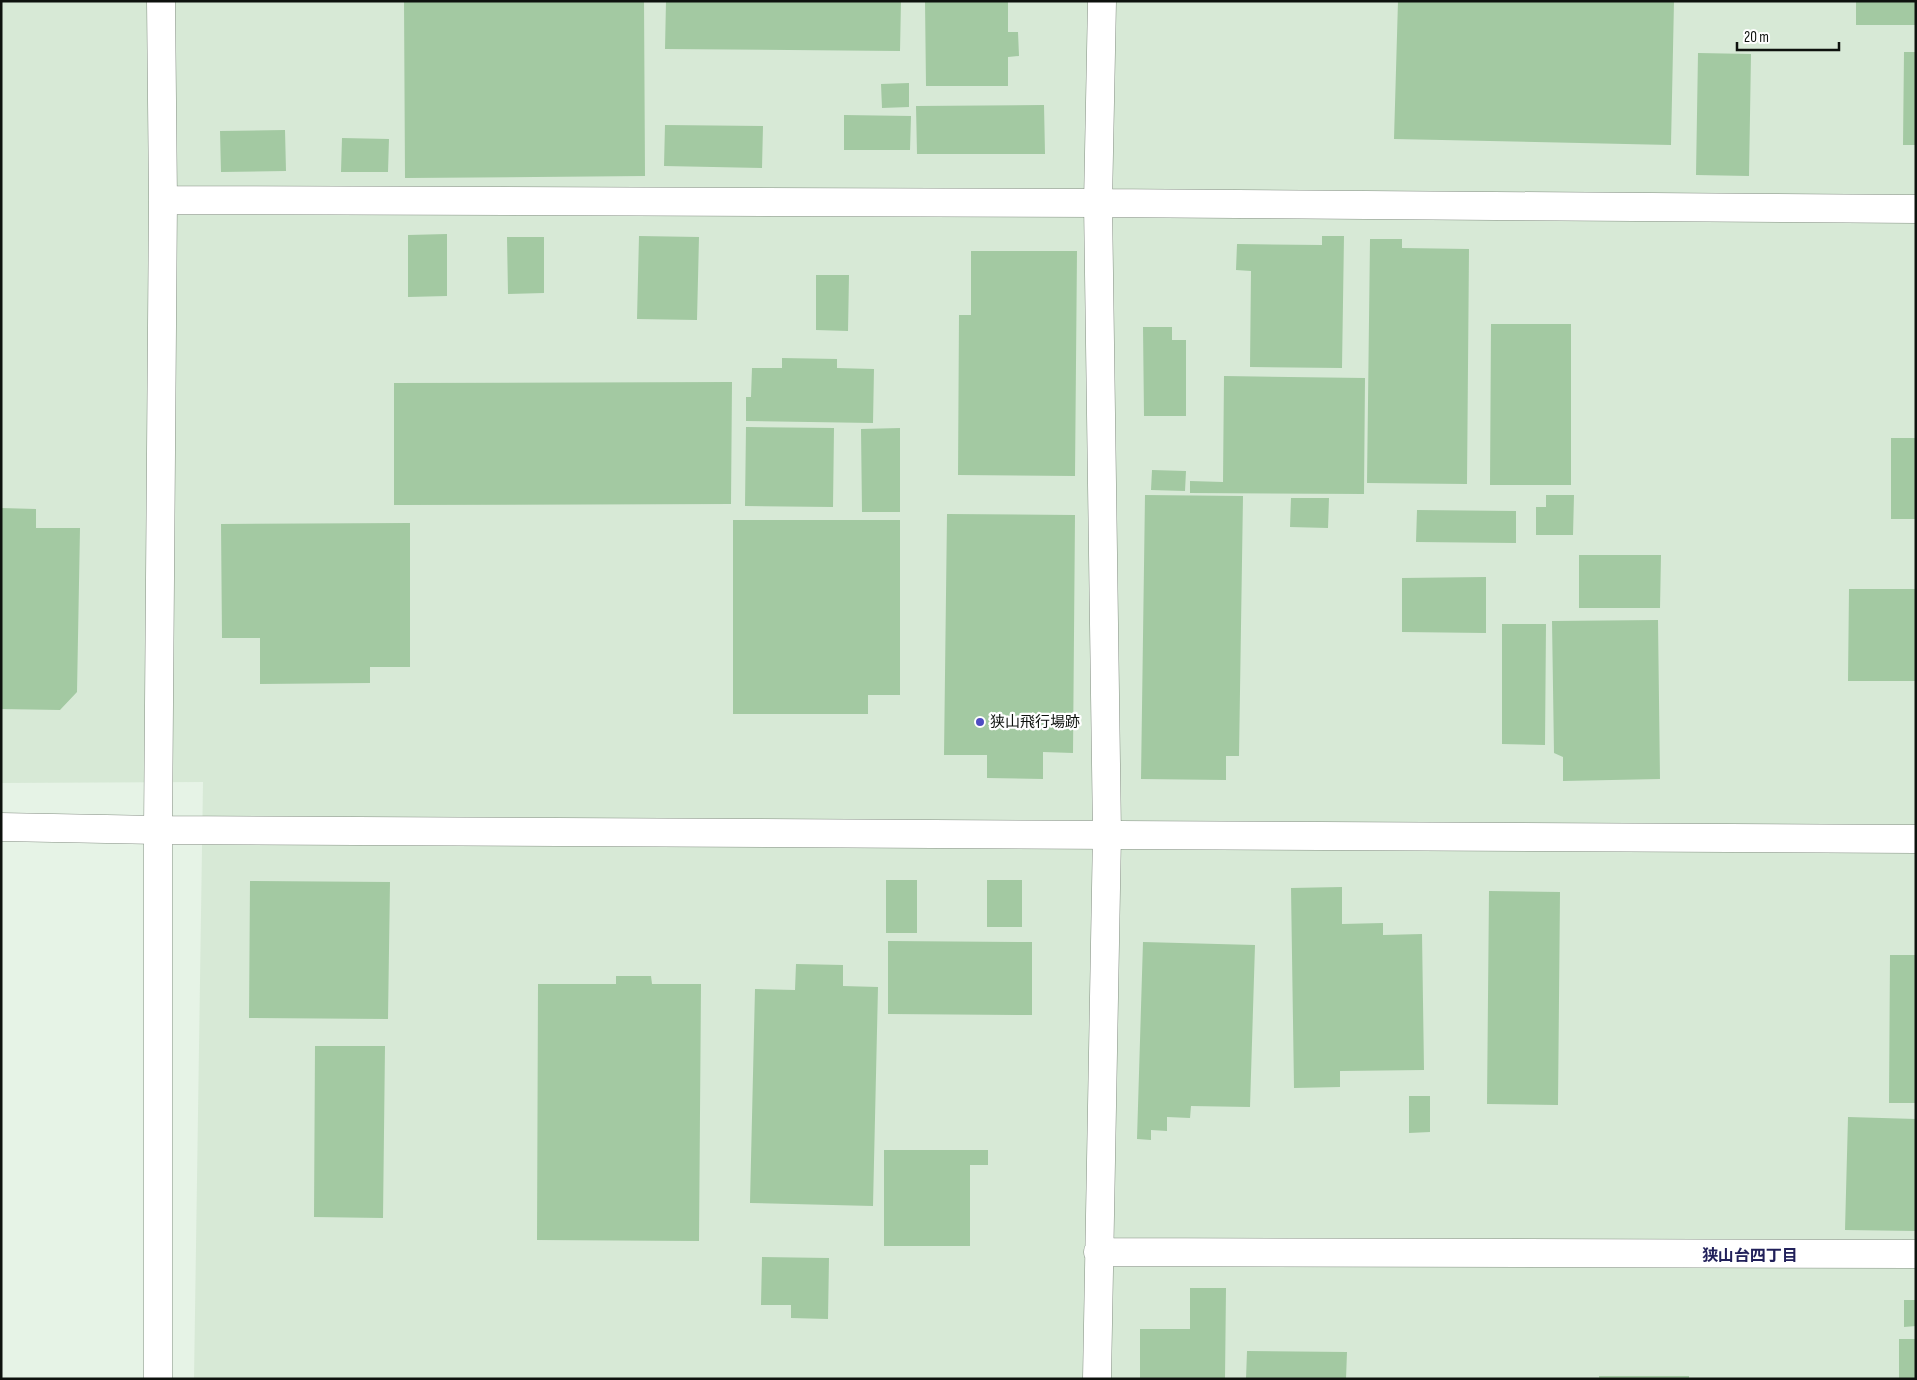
<svg xmlns="http://www.w3.org/2000/svg" width="1917" height="1380" viewBox="0 0 1917 1380" font-family="'Sofia Sans Condensed','Noto Sans JP',sans-serif">
<rect width="100%" height="100%" fill="#e6f3e6"/>
<path fill="#d7e9d6" d="M 1,1 L 1916,1 L 1916,1379 L 194,1379 L 203,782 L 1,783 Z"/>
<path fill="#a3c9a2" d="M 404,1 L 644,1 L 645,176 L 405,178 Z
M 666,1 L 901,1 L 900,51 L 665,49 Z
M 925,1 L 1008,1 L 1008,32 L 1018,32 L 1019,56 L 1008,57 L 1008,86 L 926,86 Z
M 1398,1 L 1674,1 L 1671,145 L 1394,139 Z
M 1856,1 L 1916,1 L 1916,25 L 1856,25 Z
M 1904,52 L 1916,52 L 1916,145 L 1903,145 Z
M 1698,53 L 1751,54 L 1749,176 L 1696,175 Z
M 909,83 L 909,107 L 882,108 L 881,84 Z
M 1044,105 L 1045,154 L 917,154 L 916,106 Z
M 844,115 L 911,116 L 910,150 L 844,150 Z
M 665,125 L 763,126 L 762,168 L 664,166 Z
M 285,130 L 286,171 L 221,172 L 220,131 Z
M 342,138 L 389,139 L 388,172 L 341,172 Z
M 447,234 L 447,296 L 408,297 L 408,235 Z
M 639,236 L 699,237 L 697,320 L 637,319 Z
M 1322,236 L 1344,236 L 1342,368 L 1250,367 L 1251,271 L 1236,270 L 1237,244 L 1322,245 Z
M 507,237 L 544,237 L 544,293 L 508,294 Z
M 1370,239 L 1402,239 L 1402,248 L 1469,249 L 1467,484 L 1367,483 Z
M 971,251 L 1077,251 L 1075,476 L 958,475 L 959,315 L 971,315 Z
M 816,275 L 849,275 L 848,331 L 816,330 Z
M 1491,324 L 1571,324 L 1571,485 L 1490,485 Z
M 1143,327 L 1172,327 L 1172,340 L 1186,340 L 1186,416 L 1144,416 Z
M 782,358 L 837,359 L 837,368 L 874,369 L 873,423 L 746,421 L 746,397 L 751,397 L 752,368 L 782,368 Z
M 1224,376 L 1365,378 L 1364,494 L 1190,493 L 1190,481 L 1223,482 Z
M 732,382 L 731,504 L 394,505 L 394,383 Z
M 746,427 L 834,428 L 833,507 L 745,506 Z
M 900,428 L 900,512 L 862,512 L 861,429 Z
M 1891,438 L 1916,438 L 1916,519 L 1891,519 Z
M 1152,470 L 1186,471 L 1185,491 L 1151,490 Z
M 1145,495 L 1243,496 L 1239,756 L 1226,756 L 1226,780 L 1141,779 Z
M 1546,495 L 1574,495 L 1573,535 L 1536,535 L 1536,507 L 1546,507 Z
M 1291,498 L 1329,498 L 1328,528 L 1290,527 Z
M 1,508 L 36,509 L 36,528 L 80,528 L 77,692 L 60,710 L 1,709 Z
M 1417,510 L 1516,511 L 1516,543 L 1416,542 Z
M 947,514 L 1075,515 L 1073,753 L 1043,752 L 1043,779 L 987,778 L 987,755 L 944,755 Z
M 733,520 L 900,520 L 900,695 L 868,695 L 868,714 L 733,714 Z
M 410,523 L 410,667 L 370,667 L 370,683 L 260,684 L 260,638 L 222,638 L 221,524 Z
M 1579,555 L 1661,555 L 1660,608 L 1579,608 Z
M 1486,577 L 1486,633 L 1402,632 L 1402,578 Z
M 1849,589 L 1916,589 L 1916,681 L 1848,681 Z
M 1658,620 L 1660,779 L 1563,781 L 1563,757 L 1554,753 L 1552,621 Z
M 1502,624 L 1546,624 L 1545,745 L 1502,744 Z
M 886,880 L 917,880 L 917,933 L 886,933 Z
M 987,880 L 1022,880 L 1022,927 L 987,927 Z
M 250,881 L 390,882 L 388,1019 L 249,1018 Z
M 1342,887 L 1342,924 L 1383,923 L 1383,935 L 1422,934 L 1424,1070 L 1340,1071 L 1340,1087 L 1294,1088 L 1291,888 Z
M 1489,891 L 1560,892 L 1558,1105 L 1487,1104 Z
M 888,941 L 1032,942 L 1032,1015 L 888,1014 Z
M 1143,942 L 1255,945 L 1250,1107 L 1191,1106 L 1190,1118 L 1167,1117 L 1167,1131 L 1151,1130 L 1151,1140 L 1137,1139 Z
M 1890,955 L 1916,955 L 1916,1103 L 1889,1103 Z
M 796,964 L 843,965 L 843,986 L 878,987 L 873,1206 L 750,1203 L 755,989 L 795,990 Z
M 616,976 L 651,976 L 652,984 L 701,984 L 699,1241 L 537,1240 L 538,984 L 616,984 Z
M 315,1046 L 385,1046 L 383,1218 L 314,1217 Z
M 1409,1096 L 1430,1096 L 1430,1132 L 1409,1133 Z
M 1848,1117 L 1916,1119 L 1916,1231 L 1845,1230 Z
M 884,1150 L 988,1150 L 988,1165 L 970,1165 L 970,1246 L 884,1246 Z
M 762,1257 L 829,1258 L 828,1319 L 791,1318 L 791,1305 L 761,1305 Z
M 1190,1288 L 1226,1288 L 1225,1379 L 1140,1379 L 1140,1329 L 1190,1329 Z
M 1904,1300 L 1916,1300 L 1916,1326 L 1904,1327 Z
M 1899,1339 L 1916,1339 L 1916,1379 L 1899,1379 Z
M 1247,1351 L 1347,1352 L 1346,1379 L 1246,1379 Z
M 1599,1376 L 1689,1376 L 1689,1379 L 1599,1379 Z"/>
<g fill="none" stroke-linecap="round" stroke-linejoin="round">
<defs>
<path id="minor" d="M 1098,203 L 1916,209
M 1098,1252 L 1916,1254
M 1097,1379 L 1107,834 L 1098,203 L 1102,1"/>
<path id="tertiary" d="M 163,200 L 1098,203
M 1,827 L 158,830 L 1916,839
M 158,1379 L 158,830 L 163,200 L 161,1"/>
</defs>
<use href="#minor" stroke="#848f83" stroke-width="29"/>
<use href="#tertiary" stroke="#848f83" stroke-width="29"/>
<use href="#minor" stroke="#fff" stroke-width="28"/>
<use href="#tertiary" stroke="#fff" stroke-width="28"/>
</g>
<circle fill="#4f4cc2" stroke="#fff" stroke-width="2" cx="980" cy="722" r="5"/>
<g text-anchor="middle" stroke-width="4.5" stroke-linejoin="round" paint-order="stroke">
<g font-size="15" fill="#0e120e" stroke="#fff" text-anchor="start">
<text x="990" y="727">狭山飛行場跡</text>
</g>
<g font-size="16" font-weight="bold" fill="#21205a" stroke="#fff">
<text x="1750" y="1261">狭山台四丁目</text>
</g>
</g>
<rect width="1917" height="1380" fill="none" stroke="#0e120e" stroke-width="5"/>
<path d="M1737 42v8h102v-8" fill="none" stroke="#0e120e" stroke-width="2.5"/>
<text x="1744" y="42" font-size="15" fill="#0e120e" stroke="#ffffff" stroke-width="4" paint-order="stroke">20 m</text>
</svg>
